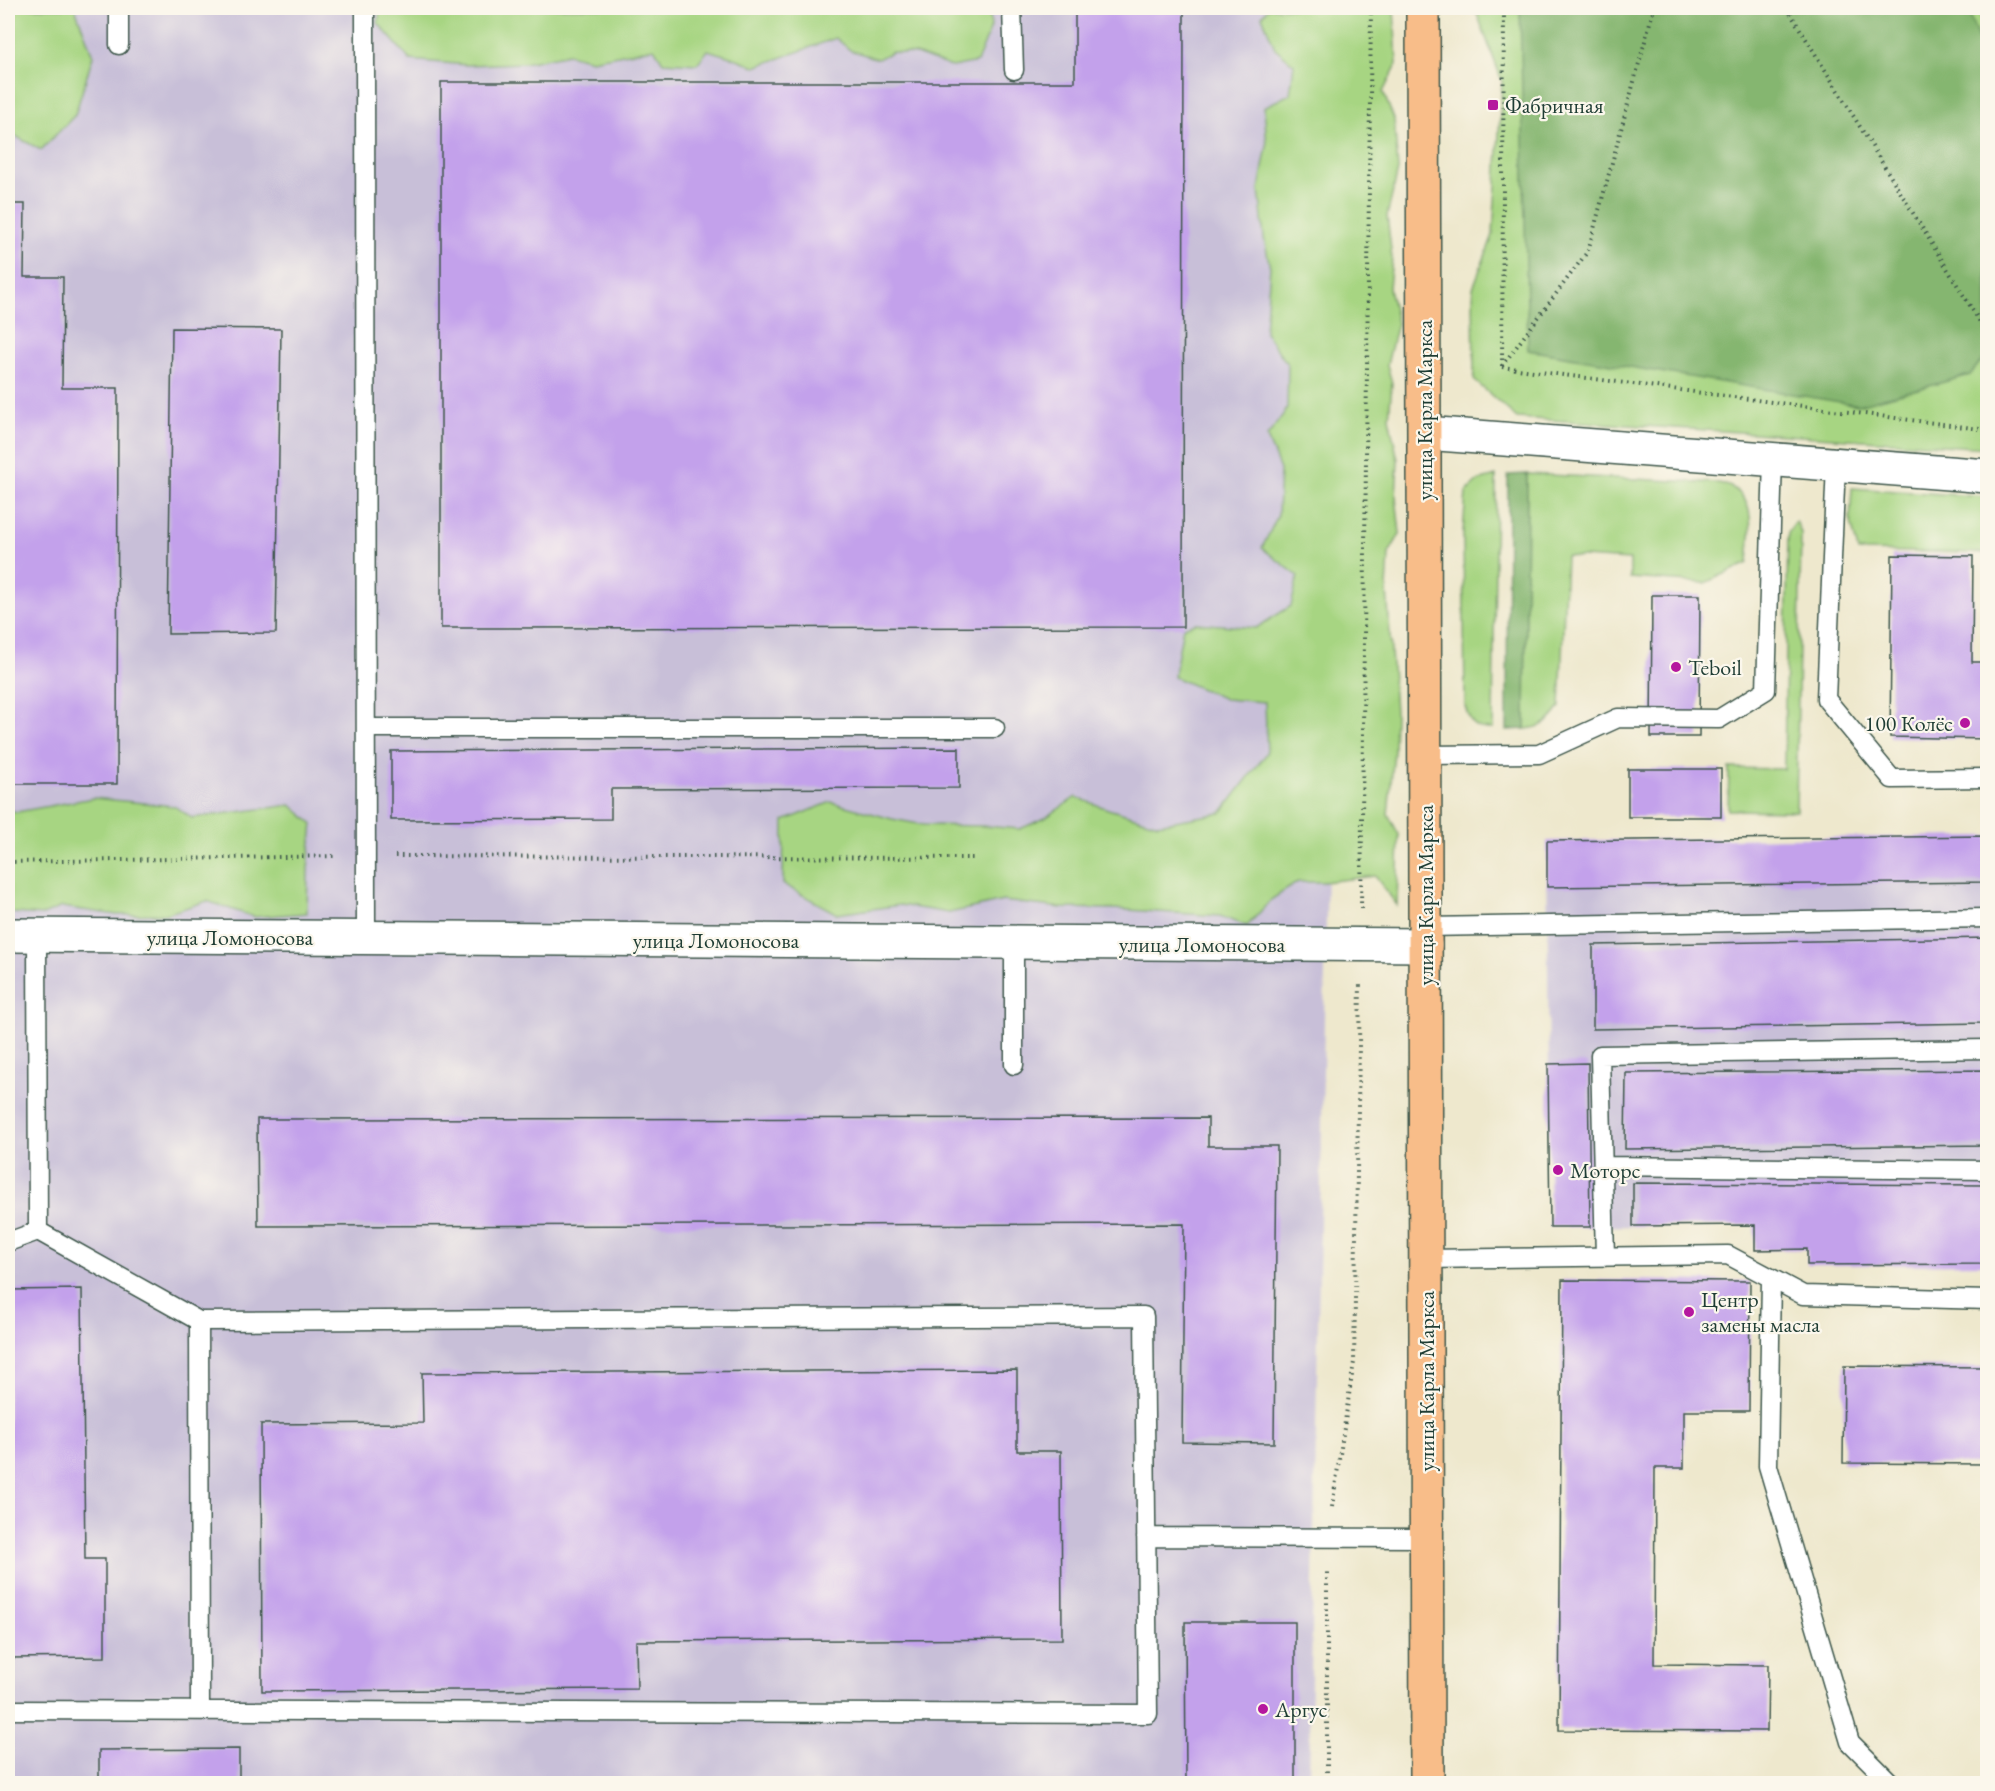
<svg xmlns="http://www.w3.org/2000/svg" width="1995" height="1791" viewBox="0 0 1995 1791" font-family="'EB Garamond',serif">
<rect width="100%" height="100%" fill="#fbf7ec"/>
<filter id="ink" filterUnits="userSpaceOnUse"><feTurbulence type="fractalNoise" baseFrequency=".0167" numOctaves="2"/><feDisplacementMap in="SourceGraphic" scale="12" xChannelSelector="R" yChannelSelector="G"/><feConvolveMatrix kernelMatrix="1 2 1 2 8 2 1 2 1" color-interpolation-filters="sRGB"/></filter>
<filter id="wash" filterUnits="userSpaceOnUse"><feTurbulence type="fractalNoise" baseFrequency=".008" numOctaves="4" result="noise"/><feDisplacementMap in="SourceGraphic" scale="24" xChannelSelector="R" yChannelSelector="G"/><feGaussianBlur stdDeviation="1.35" result="paint"/><feColorMatrix in="noise" values="0 0 0 0 0 0 0 0 0 0 0 0 0 0 0 0 0 1.4 0 .05"/><feComposite in="paint" operator="in"/></filter>
<g filter="url(#wash)">
<rect width="100%" height="100%" fill="#eee8cd"/>
<path fill="#c8bfd8" d="M 8,8 L 1344,8 L 1309,1783 L 8,1784 Z
M 1987,836 L 1987,1264 L 1807,1265 L 1807,1249 L 1755,1250 L 1754,1225 L 1550,1227 L 1547,841 Z"/>
<path fill="#a7d582" stroke="#63895b" stroke-width="1.5" d="M 8,8 L 75,8 L 93,56 L 75,115 L 41,150 L 8,132 Z
M 380,8 L 989,8 L 991,27 L 977,62 L 952,67 L 916,54 L 891,52 L 878,59 L 850,50 L 836,38 L 755,67 L 740,60 L 708,50 L 697,64 L 663,62 L 654,48 L 592,60 L 568,54 L 525,63 L 467,65 L 410,60 L 378,23 Z
M 1268,8 L 1394,8 L 1397,64 L 1383,92 L 1394,119 L 1398,170 L 1387,216 L 1392,258 L 1389,288 L 1397,323 L 1387,365 L 1392,383 L 1389,418 L 1398,460 L 1396,496 L 1400,534 L 1389,553 L 1387,589 L 1395,712 L 1394,752 L 1388,814 L 1399,835 L 1397,905 L 1375,876 L 1324,882 L 1298,882 L 1272,899 L 1247,926 L 1220,916 L 1113,909 L 1062,908 L 1003,901 L 949,913 L 900,905 L 837,914 L 783,884 L 784,821 L 831,802 L 892,819 L 924,825 L 983,826 L 1020,829 L 1045,818 L 1076,797 L 1108,809 L 1158,824 L 1221,813 L 1267,753 L 1265,702 L 1225,699 L 1174,677 L 1183,627 L 1196,623 L 1256,628 L 1291,606 L 1298,576 L 1262,548 L 1278,515 L 1280,470 L 1267,437 L 1287,409 L 1288,365 L 1265,332 L 1270,267 L 1264,238 L 1259,189 L 1267,146 L 1264,107 L 1290,94 L 1294,64 L 1275,48 L 1262,16 Z
M 1475,8 L 1978,8 L 1988,37 L 1987,448 L 1517,418 L 1474,380 L 1473,288 L 1493,235 L 1502,81 Z
M 1527,474 L 1719,483 C 1760,492 1750,531 1748,563 L 1705,583 L 1630,578 L 1630,560 L 1566,556 L 1560,707 C 1551,721 1543,728 1525,729 Z
M 1496,476 L 1493,729 C 1474,730 1470,723 1465,706 L 1463,533 L 1466,492 L 1478,481 Z
M 1852,488 L 1987,497 L 1987,550 L 1984,553 L 1858,551 L 1850,518 Z
M 1796,521 L 1801,533 L 1796,811 L 1728,810 L 1729,768 L 1784,769 L 1788,532 Z
M 93,798 L 174,806 L 192,818 L 291,805 L 313,824 L 308,868 L 307,913 L 254,917 L 207,901 L 166,914 L 117,915 L 62,907 L 43,915 L 13,913 L 8,910 L 8,810 L 17,812 Z"/>
<path fill="#85b670" stroke="#527a52" stroke-width="1.5" d="M 1520,8 L 1967,8 L 1987,63 L 1987,354 L 1970,375 L 1858,405 L 1528,350 Z
M 1527,474 L 1525,729 L 1507,730 L 1508,475 Z"/>
<g id="blocks">
<path fill="#c3a1eb" d="M 1075,8 L 1184,8 L 1183,627 L 441,628 L 441,82 L 1075,82 Z
M 8,204 L 25,204 L 24,277 L 63,277 L 62,388 L 118,388 L 117,784 L 8,784 Z
M 172,328 L 281,329 L 276,633 L 168,634 Z
M 1892,555 L 1973,556 L 1972,662 L 1988,662 L 1988,739 L 1890,737 Z
M 1652,595 L 1700,595 L 1699,737 L 1651,737 Z
M 959,748 L 959,788 L 611,789 L 611,819 L 391,820 L 391,751 Z
M 1628,769 L 1721,769 L 1721,817 L 1628,817 Z
M 1988,836 L 1988,882 L 1547,887 L 1547,841 Z
M 1988,938 L 1988,1023 L 1593,1029 L 1593,945 Z
M 1588,1063 L 1590,1227 L 1550,1227 L 1548,1064 Z
M 1988,1070 L 1988,1145 L 1625,1149 L 1626,1073 Z
M 1208,1118 L 1208,1146 L 1277,1146 L 1274,1443 L 1182,1442 L 1184,1224 L 258,1226 L 257,1119 Z
M 1633,1183 L 1988,1185 L 1988,1264 L 1807,1265 L 1807,1249 L 1755,1250 L 1755,1225 L 1633,1226 Z
M 1562,1280 L 1750,1281 L 1749,1411 L 1684,1411 L 1684,1468 L 1655,1468 L 1654,1664 L 1768,1665 L 1767,1731 L 1559,1730 Z
M 82,1289 L 85,1559 L 105,1559 L 105,1657 L 8,1658 L 8,1290 Z
M 1844,1366 L 1988,1367 L 1988,1464 L 1843,1463 Z
M 1017,1370 L 1017,1451 L 1061,1451 L 1062,1639 L 636,1641 L 637,1689 L 262,1691 L 261,1424 L 423,1423 L 422,1373 Z
M 1185,1622 L 1295,1622 L 1295,1784 L 1186,1784 Z
M 239,1749 L 239,1784 L 99,1784 L 99,1750 Z"/>
</g>
</g>
<g filter="url(#ink)">
<use href="#blocks" fill-opacity="0" stroke="#3e574b" stroke-width="1.5"/>
<g fill="none" stroke-linecap="round" stroke-linejoin="round">
<defs>
<path id="lane" d="M 119,8 L 119,45
M 365,8 L 366,938
M 1012,8 L 1014,70
M 1836,464 L 1826,699 L 1892,779 L 1988,778
M 366,728 L 995,728
M 1425,755 L 1539,754 L 1618,718 L 1719,719 L 1766,690 L 1773,459
M 1425,927 L 1988,918
M 1014,1065 L 1014,943
M 1604,1166 L 1988,1170
M 38,1231 L 199,1321
M 8,1242 L 38,1231 L 37,935
M 1605,1257 L 1600,1055 L 1988,1049
M 1426,1259 L 1728,1255 L 1803,1295 L 1988,1300
M 1771,1278 L 1768,1466 L 1850,1742 L 1892,1784
M 1146,1537 L 1427,1538
M 8,1710 L 1148,1714 L 1144,1316 L 199,1321 L 200,1710"/>
<path id="street" d="M 1425,433 L 1988,476
M 8,935 L 1425,945"/>
<path id="primary" d="M 1423,8 L 1427,1784"/>
</defs>
<use href="#lane" stroke="#3e574b" stroke-width="21"/>
<use href="#street" stroke="#3e574b" stroke-width="36"/>
<use href="#primary" stroke="#3e574b" stroke-width="36"/>
<path stroke="#3e574b" stroke-width="4" stroke-dasharray="1.5 4.5" stroke-linecap="butt" d="M 1787,8 L 1988,335
M 1502,366 L 1588,251 L 1654,8
M 1502,366 L 1504,8
M 1502,367 L 1988,430
M 395,856 L 976,858
M 8,862 L 336,856
M 1361,909 L 1371,8
M 1332,1507 L 1354,1362 L 1360,982
M 1327,1784 L 1327,1568"/>
<use href="#lane" stroke="#fff" stroke-width="18"/>
<use href="#street" stroke="#fff" stroke-width="33"/>
<use href="#primary" stroke="#f8bd89" stroke-width="33"/>
</g>
</g>
<g fill="#b5179e" stroke="#fbf7ec" stroke-width="2">
<rect x="1487" y="99" width="12" height="12" rx="3"/>
<circle cx="1676" cy="667" r="6"/>
<circle cx="1965" cy="723" r="6"/>
<circle cx="1558" cy="1170" r="6"/>
<circle cx="1689" cy="1312" r="6"/>
<circle cx="1263" cy="1709" r="6"/>
</g>
<g text-anchor="middle" stroke-width="4.5" stroke-linejoin="round" paint-order="stroke">
<g font-size="22" fill="#1f3d34" stroke="#fbf7ec" text-anchor="start">
<text x="1505" y="113">Фабричная</text>
<text x="1688" y="675">Teboil</text>
<text x="1953" y="731" text-anchor="end">100 Колёс</text>
<text x="1570" y="1178">Моторс</text>
<text x="1701" y="1307">Центр<tspan x="1701" dy="25">замены масла</tspan></text>
<text x="1275" y="1717">Аргус</text>
</g>
<g font-size="22" fill="#1f3d34" stroke="#fbf7ec">
<text transform="translate(1424 410) rotate(-90)" y="8">улица Карла Маркса</text>
<text transform="translate(1425 895) rotate(-90)" y="8">улица Карла Маркса</text>
<text x="230" y="945">улица Ломоносова</text>
<text x="716" y="948">улица Ломоносова</text>
<text x="1202" y="952">улица Ломоносова</text>
<text transform="translate(1426 1381) rotate(-90)" y="8">улица Карла Маркса</text>
</g>
</g>
<rect width="1995" height="1791" fill="none" stroke="#fbf7ec" stroke-width="30"/>
</svg>
